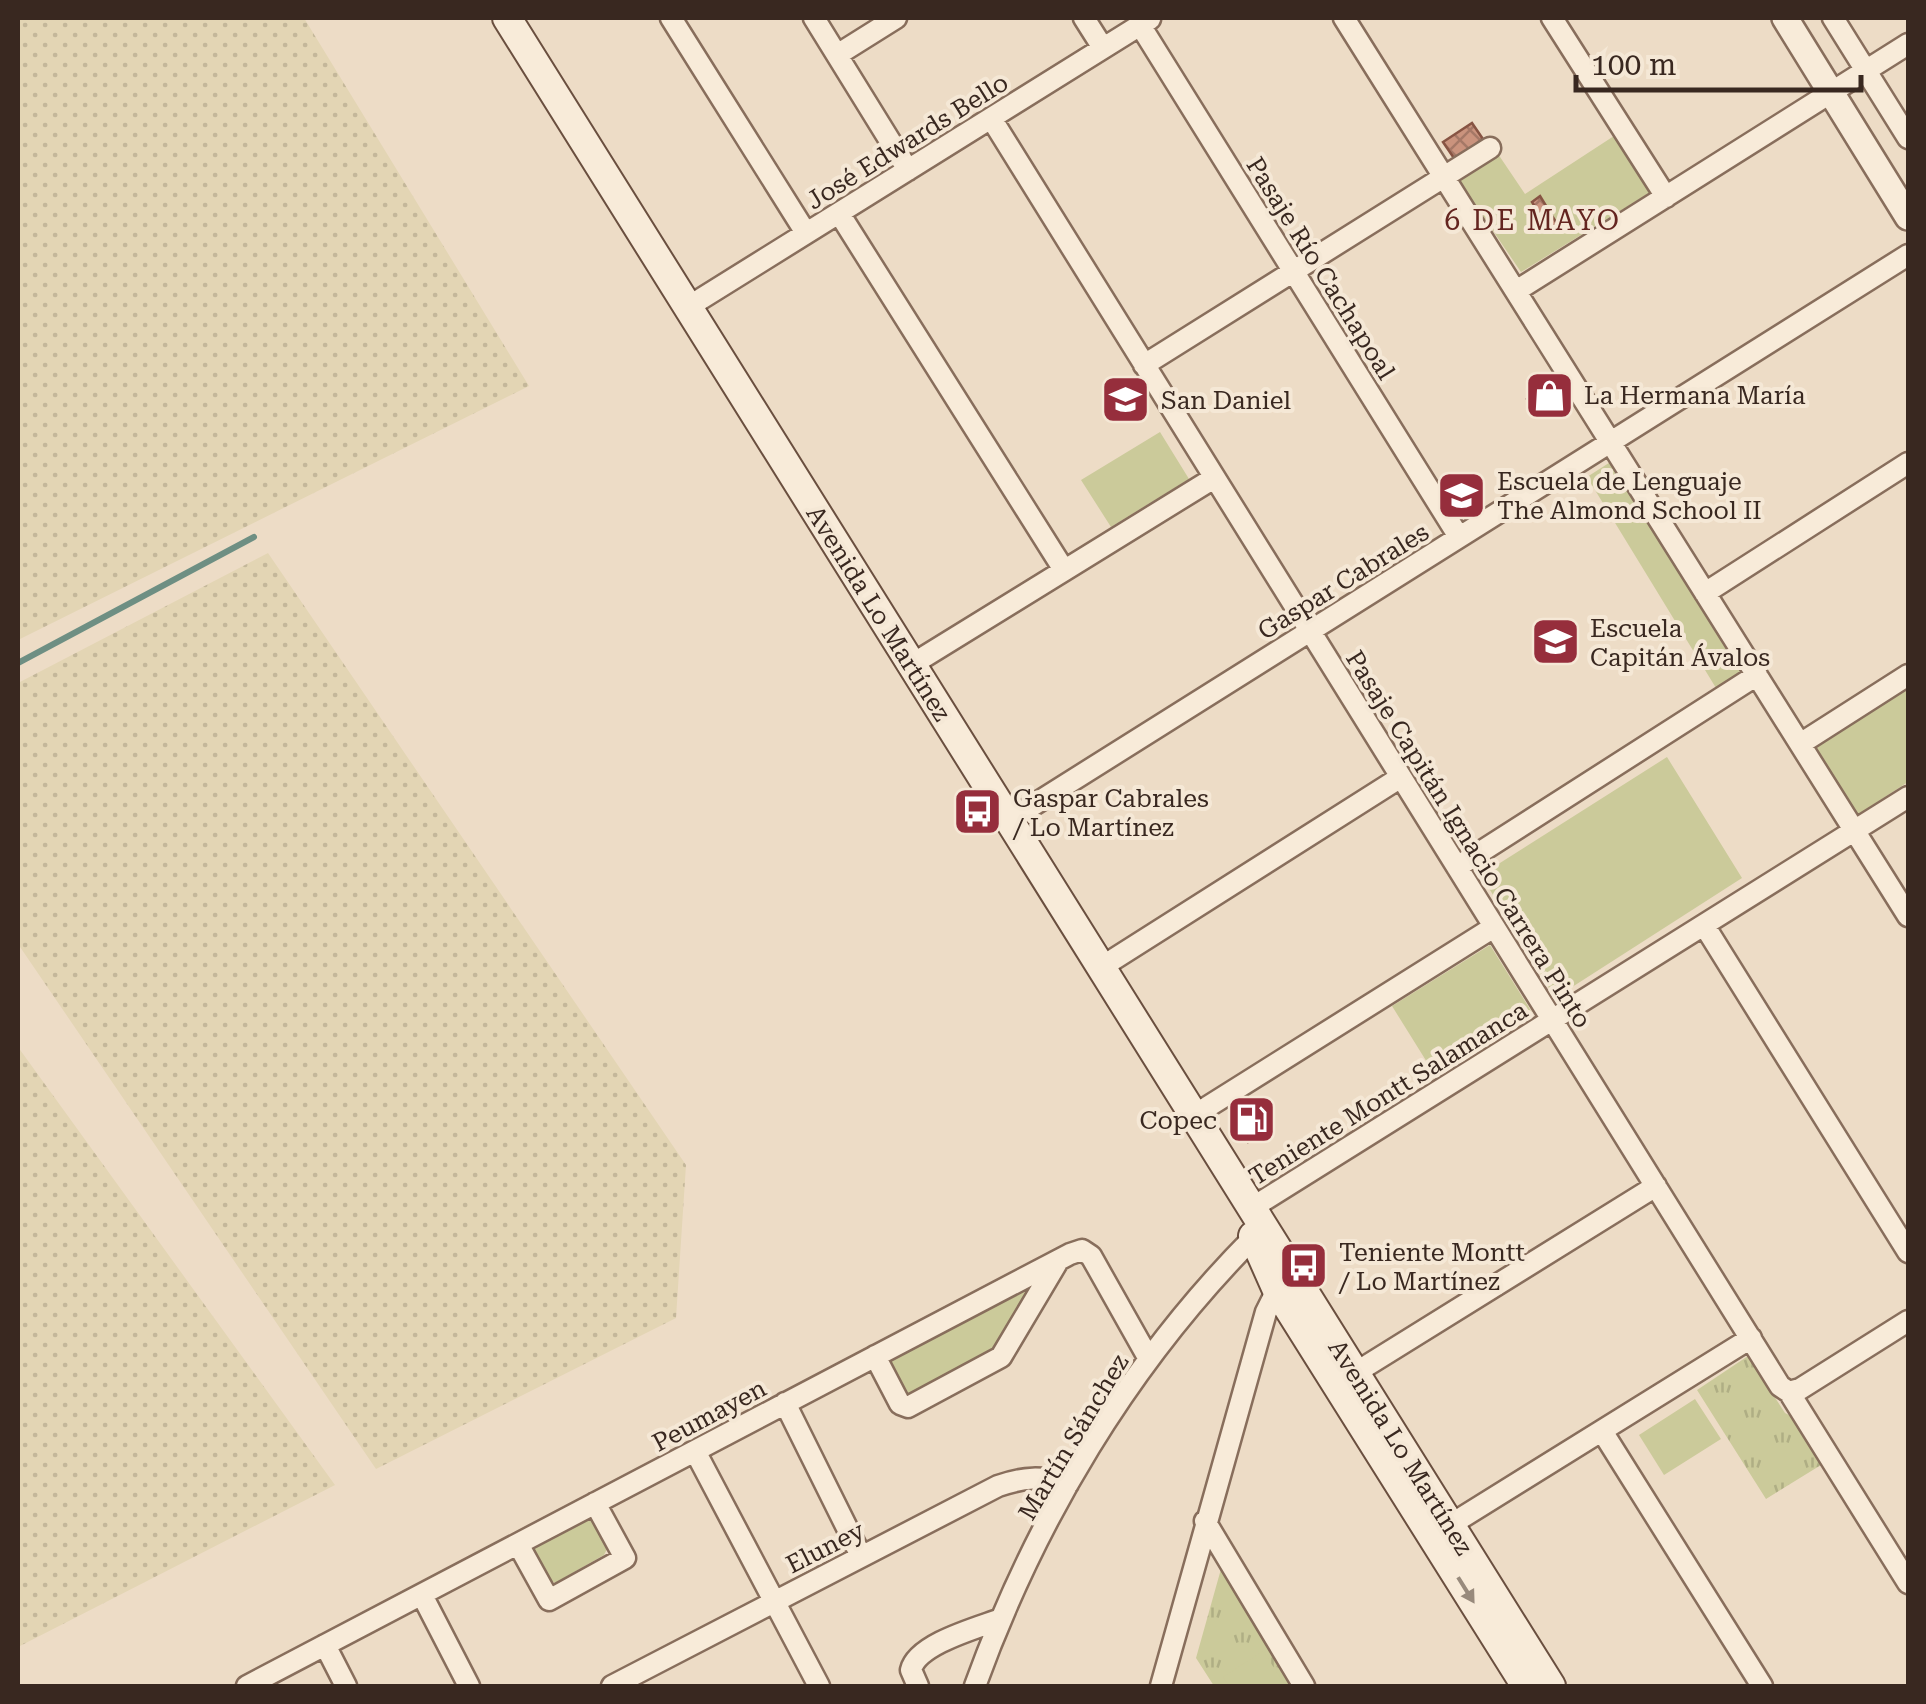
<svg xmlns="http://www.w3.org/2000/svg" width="1926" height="1704" viewBox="0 0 1926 1704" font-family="'Roboto Serif',serif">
<defs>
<pattern id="farmland-dots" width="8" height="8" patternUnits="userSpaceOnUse" patternTransform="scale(2.5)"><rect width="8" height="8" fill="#e3d5b4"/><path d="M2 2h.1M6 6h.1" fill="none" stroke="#c4b79a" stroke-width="1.8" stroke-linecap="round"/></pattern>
<pattern id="grass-tufts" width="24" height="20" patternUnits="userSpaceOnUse" patternTransform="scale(2.5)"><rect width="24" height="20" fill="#cbca9a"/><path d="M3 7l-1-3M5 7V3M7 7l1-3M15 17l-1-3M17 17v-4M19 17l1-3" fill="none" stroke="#afae84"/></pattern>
<pattern id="building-cross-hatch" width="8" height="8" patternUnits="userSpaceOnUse" patternTransform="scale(2.5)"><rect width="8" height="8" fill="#ca937d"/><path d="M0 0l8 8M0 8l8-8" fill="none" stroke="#a57866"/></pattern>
</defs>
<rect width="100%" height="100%" fill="#eddcc6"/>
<path fill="url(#farmland-dots)" d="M 18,18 L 304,18 L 529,386 L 18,640 Z
M 268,553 L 686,1165 L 676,1318 L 376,1469 L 18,944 L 18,683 Z
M 18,1047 L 335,1485 L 18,1647 Z"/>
<path fill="url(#grass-tufts)" d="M 1748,1356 L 1785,1413 L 1795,1418 L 1821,1465 L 1766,1499 L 1697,1390 Z
M 1221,1569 L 1291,1686 L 1214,1686 L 1196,1658 Z"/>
<path fill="#cbca9a" d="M 1617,134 L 1654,190 L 1521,272 L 1457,178 L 1496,151 L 1525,194 Z
M 1160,432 L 1189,479 L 1111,527 L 1081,480 Z
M 1612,461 L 1741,671 L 1740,677 L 1716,688 L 1587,477 Z
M 1908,682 L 1908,782 L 1857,815 L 1812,743 Z
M 1667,757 L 1742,878 L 1555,998 L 1481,875 Z
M 1490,945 L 1533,1014 L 1435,1075 L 1392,1006 Z
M 1030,1289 L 995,1351 L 913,1398 L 905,1395 L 892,1371 L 891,1362 L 898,1356 Z
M 1695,1399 L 1721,1439 L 1664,1475 L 1639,1435 Z
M 595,1516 L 608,1547 L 604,1555 L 555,1583 L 544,1575 L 529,1549 Z
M 1263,1651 L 1286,1686 L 1229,1686 L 1223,1677 Z"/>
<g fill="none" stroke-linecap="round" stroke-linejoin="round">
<path stroke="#6e8f83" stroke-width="6" d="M 18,663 L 254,537"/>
</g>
<path fill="url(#building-cross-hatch)" stroke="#875443" stroke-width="2.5" d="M 1472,123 L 1487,145 L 1458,164 L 1443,142 Z
M 1540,196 L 1559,227 L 1551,232 L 1532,202 Z
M 1565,374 L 1570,391 L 1544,408 L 1539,400 L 1531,405 L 1527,399 Z
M 1256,1098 L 1273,1125 L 1248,1142 L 1230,1115 Z"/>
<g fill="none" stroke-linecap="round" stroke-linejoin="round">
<defs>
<path id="minor" d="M 671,18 L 806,233
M 814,18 L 908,170
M 1084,18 L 1103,48
M 1344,18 L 1908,916
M 1552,18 L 1666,197
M 1833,18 L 1908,138
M 1140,25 L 1459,537
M 837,55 L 896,18
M 991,118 L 1780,1386 L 1789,1392 L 1908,1583
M 839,213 L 1064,570
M 1516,291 L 1908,44
M 688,307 L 1150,19
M 1144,365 L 1490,148
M 1705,593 L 1908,463
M 911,665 L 1214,478
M 1800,744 L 1908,675
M 1008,821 L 1908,255
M 1457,867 L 1757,675
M 1704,925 L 1908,1252
M 1100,968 L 1401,777
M 1193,1116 L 1494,927
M 1250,1209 L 1908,797
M 875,1356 L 900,1404 L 908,1407 L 1001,1357 L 1058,1261
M 1355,1373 L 1656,1186
M 1789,1392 L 1800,1389 L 1908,1321
M 785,1403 L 861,1556
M 1602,1431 L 1762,1686
M 695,1451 L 819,1686
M 1205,1521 L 1304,1686
M 1450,1525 L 1751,1338
M 518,1544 L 549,1600 L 625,1558 L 595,1503
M 422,1595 L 469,1686
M 325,1645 L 346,1686
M 247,1686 L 1070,1254 L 1082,1250 L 1091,1256 L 1149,1359
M 612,1686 L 998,1486 C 1024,1477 1041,1476 1068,1484
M 918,1686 L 911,1670 C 917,1644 977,1628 1001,1619
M 975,1686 C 1035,1520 1128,1364 1253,1238
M 1161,1686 L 1266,1312 L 1277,1290"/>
<path id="tertiary" d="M 1785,18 L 1908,217"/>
<path id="secondary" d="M 507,18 L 1551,1686
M 1253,1236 L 1277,1290 L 1526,1686"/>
</defs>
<use href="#minor" stroke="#886e5c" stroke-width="25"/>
<use href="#tertiary" stroke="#886e5c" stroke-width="30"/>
<use href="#secondary" stroke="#6a4f3f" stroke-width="32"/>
<use href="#minor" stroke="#f8ebd9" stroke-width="20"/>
<use href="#tertiary" stroke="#f8ebd9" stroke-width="25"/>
<use href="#secondary" stroke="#f8ebd9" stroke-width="28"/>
</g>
<defs><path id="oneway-solid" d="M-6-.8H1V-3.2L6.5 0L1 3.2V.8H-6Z" transform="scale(2.5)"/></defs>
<use fill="#988a7c" href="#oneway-solid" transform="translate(1466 1590) rotate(58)"/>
<defs>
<symbol id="shop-square" viewBox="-11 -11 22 22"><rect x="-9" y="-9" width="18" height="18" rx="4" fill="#962e3c" stroke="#f5e8d6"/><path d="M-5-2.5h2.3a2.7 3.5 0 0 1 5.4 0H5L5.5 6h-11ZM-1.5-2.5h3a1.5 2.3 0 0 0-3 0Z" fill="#fff"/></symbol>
<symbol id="school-square" viewBox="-11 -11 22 22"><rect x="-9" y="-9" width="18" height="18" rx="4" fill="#962e3c" stroke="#f5e8d6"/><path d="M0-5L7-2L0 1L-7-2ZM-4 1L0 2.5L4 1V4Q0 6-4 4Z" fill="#fff"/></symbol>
<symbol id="bus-square" viewBox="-11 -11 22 22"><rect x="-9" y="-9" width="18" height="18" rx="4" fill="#962e3c" stroke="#f5e8d6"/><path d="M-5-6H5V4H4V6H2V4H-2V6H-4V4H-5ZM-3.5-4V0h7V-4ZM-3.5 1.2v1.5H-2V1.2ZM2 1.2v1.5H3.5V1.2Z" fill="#fff"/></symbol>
<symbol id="fuel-square" viewBox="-11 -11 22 22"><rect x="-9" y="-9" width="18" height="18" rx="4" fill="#962e3c" stroke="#f5e8d6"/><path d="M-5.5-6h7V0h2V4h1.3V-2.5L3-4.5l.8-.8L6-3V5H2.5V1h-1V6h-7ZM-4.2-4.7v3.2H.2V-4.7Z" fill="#fff"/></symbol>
</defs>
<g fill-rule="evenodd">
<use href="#shop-square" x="1522" y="368" width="55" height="55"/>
<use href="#school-square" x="1098" y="372" width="55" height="55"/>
<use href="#school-square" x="1434" y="468" width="55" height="55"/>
<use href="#school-square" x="1528" y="614" width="55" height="55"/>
<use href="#bus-square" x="950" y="784" width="55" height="55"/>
<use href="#fuel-square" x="1224" y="1092" width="55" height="55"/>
<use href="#bus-square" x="1276" y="1238" width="55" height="55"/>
</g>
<g text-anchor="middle" stroke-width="8" stroke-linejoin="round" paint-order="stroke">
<g font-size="25" fill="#392820" stroke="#f5e8d6">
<text transform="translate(907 141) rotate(-32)" y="9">José Edwards Bello</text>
<text transform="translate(1321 268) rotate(58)" y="9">Pasaje Río Cachapoal</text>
<text transform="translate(1343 581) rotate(-32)" y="9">Gaspar Cabrales</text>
<text transform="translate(879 613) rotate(58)" y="9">Avenida Lo Martínez</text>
<text transform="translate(1469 839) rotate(58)" y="9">Pasaje Capitán Ignacio Carrera Pinto</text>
<text transform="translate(1388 1093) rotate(-32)" y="9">Teniente Montt Salamanca</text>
<text transform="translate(709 1415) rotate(-28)" y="9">Peumayen</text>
<text transform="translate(1073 1437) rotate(-59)" y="9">Martín Sánchez</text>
<text transform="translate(1401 1447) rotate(58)" y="9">Avenida Lo Martínez</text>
<text transform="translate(825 1547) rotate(-27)" y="9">Eluney</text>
</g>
<g font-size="25" fill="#392820" stroke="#f5e8d6" text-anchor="start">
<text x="1584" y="404">La Hermana María</text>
<text x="1161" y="409">San Daniel</text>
<text x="1497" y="490">Escuela de Lenguaje<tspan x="1497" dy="29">The Almond School II</tspan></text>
<text x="1590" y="637">Escuela<tspan x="1590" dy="29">Capitán Ávalos</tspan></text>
<text x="1013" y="807">Gaspar Cabrales<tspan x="1013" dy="29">/ Lo Martínez</tspan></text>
<text x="1217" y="1129" text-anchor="end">Copec</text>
<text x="1339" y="1261">Teniente Montt<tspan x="1339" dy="29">/ Lo Martínez</tspan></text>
</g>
<g font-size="28" letter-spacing="2.5" fill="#642520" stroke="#f5e8d6">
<text x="1533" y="230">6 DE MAYO</text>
</g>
</g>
<rect width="1926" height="1704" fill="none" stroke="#392820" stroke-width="40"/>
<path d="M1576 75v15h285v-15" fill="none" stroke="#392820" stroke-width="5"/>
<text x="1591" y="75" font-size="30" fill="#392820" stroke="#f5e8d6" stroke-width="8" paint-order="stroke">100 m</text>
</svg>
